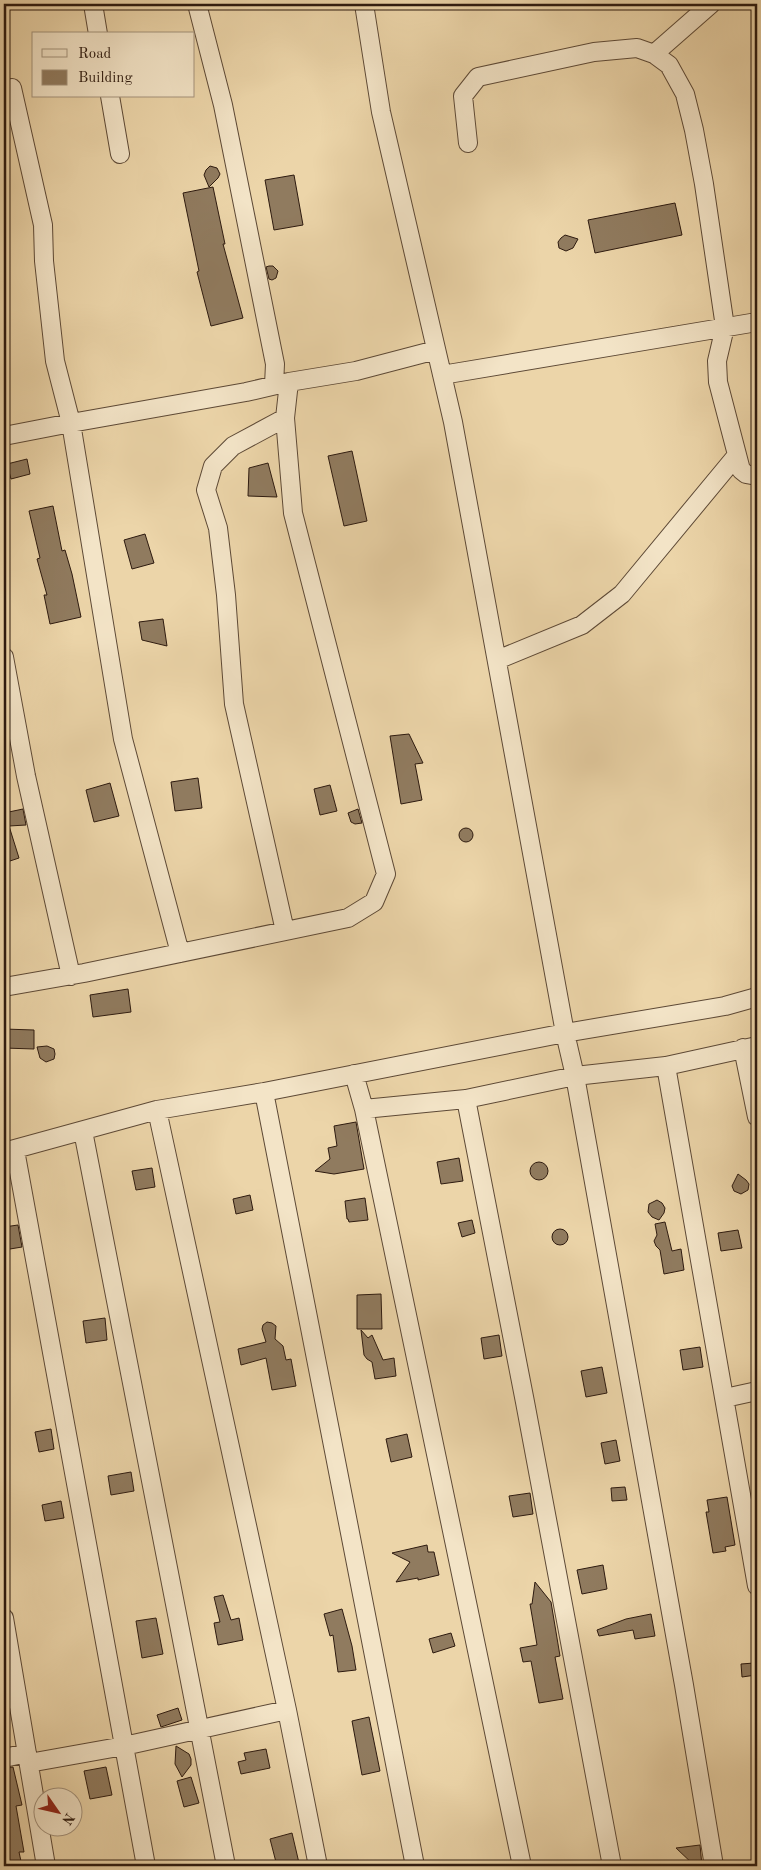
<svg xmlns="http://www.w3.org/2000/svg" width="761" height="1870" viewBox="0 0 761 1870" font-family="'Old Standard TT',serif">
<rect width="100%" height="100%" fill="#ecd5a9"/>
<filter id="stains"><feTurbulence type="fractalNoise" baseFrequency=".004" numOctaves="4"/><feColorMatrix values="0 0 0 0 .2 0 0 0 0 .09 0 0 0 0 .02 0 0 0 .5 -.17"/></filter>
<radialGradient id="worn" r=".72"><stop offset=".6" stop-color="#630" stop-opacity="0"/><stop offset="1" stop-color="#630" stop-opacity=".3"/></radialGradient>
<path fill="#907b5f" stroke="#2d1a0f" d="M 210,166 L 217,168 L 220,174 L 218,178 L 209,187 L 204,175 L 206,170 Z
M 294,175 L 303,225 L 274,230 L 265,180 Z
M 213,187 L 225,244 L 223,244 L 243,318 L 211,326 L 197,272 L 199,271 L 183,193 Z
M 675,203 L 682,235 L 595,253 L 588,220 Z
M 565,235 L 578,239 L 573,248 L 566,251 L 559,248 L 558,242 L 561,238 Z
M 269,266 L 273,266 L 278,271 L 276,278 L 272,280 L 269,279 L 266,267 Z
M 352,451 L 367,521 L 344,526 L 328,456 Z
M 27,459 L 30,474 L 11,479 L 7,464 Z
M 268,463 L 277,497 L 248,496 L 249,468 Z
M 53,506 L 62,551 L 65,550 L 72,574 L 81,617 L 50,624 L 44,595 L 47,595 L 37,559 L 40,558 L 29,511 Z
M 145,534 L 154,563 L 132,569 L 124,540 Z
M 163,619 L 167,646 L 142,640 L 139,622 Z
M 409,734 L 423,763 L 415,764 L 422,800 L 401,804 L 390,736 Z
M 198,778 L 202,808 L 175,811 L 171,782 Z
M 110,783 L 119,816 L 94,822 L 86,790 Z
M 330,785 L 337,811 L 320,815 L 314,789 Z
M 23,809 L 26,825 L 9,826 L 19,858 L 4,863 L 4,813 Z
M 358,809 L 362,823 L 355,824 L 351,822 L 348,813 Z
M459 835a7 7 0 1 1 14 0a7 7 0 1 1-14 0Z
M 128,989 L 131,1012 L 93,1017 L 90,995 Z
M 4,1029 L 34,1030 L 34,1049 L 4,1048 Z
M 47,1046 L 54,1049 L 55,1054 L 54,1059 L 46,1062 L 40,1058 L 37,1047 Z
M 356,1122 L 364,1169 L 334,1174 L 315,1171 L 330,1159 L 328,1148 L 337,1146 L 334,1126 Z
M 459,1158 L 463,1181 L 441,1184 L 437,1162 Z
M530 1171a9 9 0 1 1 18 0a9 9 0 1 1-18 0Z
M 152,1168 L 155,1187 L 136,1190 L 132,1171 Z
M 738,1174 L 746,1180 L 749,1184 L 748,1190 L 741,1194 L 734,1191 L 732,1186 Z
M 250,1195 L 253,1210 L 236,1214 L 233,1199 Z
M 365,1198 L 368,1220 L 349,1222 L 348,1219 L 347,1219 L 345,1201 Z
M 657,1200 L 662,1203 L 665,1208 L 664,1213 L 659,1220 L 652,1217 L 648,1212 L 649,1204 Z
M 472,1220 L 475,1233 L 462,1237 L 458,1223 Z
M 665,1222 L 672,1251 L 681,1249 L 684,1270 L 664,1274 L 660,1250 L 656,1246 L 654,1241 L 657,1235 L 655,1224 Z
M 18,1225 L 22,1247 L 4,1250 L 4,1227 Z
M552 1237a8 8 0 1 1 16 0a8 8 0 1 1-16 0Z
M 738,1230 L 742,1248 L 721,1251 L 718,1233 Z
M 381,1294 L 382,1329 L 357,1329 L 357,1295 Z
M 105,1318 L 107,1340 L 86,1343 L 83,1321 Z
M 267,1322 L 272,1323 L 276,1326 L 275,1339 L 283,1346 L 286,1360 L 291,1359 L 296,1386 L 272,1390 L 266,1358 L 241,1365 L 238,1349 L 266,1342 L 262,1329 L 263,1325 Z
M 361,1330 L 368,1338 L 372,1335 L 383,1360 L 394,1358 L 396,1376 L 375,1379 L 372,1362 L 367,1359 L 364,1355 Z
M 499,1335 L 502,1356 L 484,1359 L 481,1338 Z
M 700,1347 L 703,1367 L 683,1370 L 680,1350 Z
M 602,1367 L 607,1393 L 586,1397 L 581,1371 Z
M 51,1429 L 54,1449 L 39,1452 L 35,1432 Z
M 407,1434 L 412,1457 L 391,1462 L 386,1439 Z
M 616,1440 L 620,1461 L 605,1464 L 601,1443 Z
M 131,1472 L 134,1491 L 111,1495 L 108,1476 Z
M 625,1487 L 627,1500 L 612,1501 L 611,1488 Z
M 530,1493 L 533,1514 L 513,1517 L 509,1496 Z
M 727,1497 L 735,1545 L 725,1547 L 726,1551 L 713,1553 L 706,1512 L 709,1512 L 707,1500 Z
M 61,1501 L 64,1518 L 45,1521 L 42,1505 Z
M 427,1545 L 428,1552 L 434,1552 L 439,1575 L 418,1580 L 418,1578 L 396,1582 L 410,1562 L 392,1553 Z
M 603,1565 L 607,1589 L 582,1594 L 577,1570 Z
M 535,1582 L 551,1602 L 560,1656 L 555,1657 L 563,1699 L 539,1703 L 531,1661 L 523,1662 L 520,1648 L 537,1645 L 530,1604 L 532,1604 Z
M 223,1595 L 231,1620 L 239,1618 L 243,1640 L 218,1645 L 214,1623 L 220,1622 L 214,1597 Z
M 342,1609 L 352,1646 L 356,1670 L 338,1672 L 333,1635 L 330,1636 L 324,1614 Z
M 651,1614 L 655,1636 L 635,1639 L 633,1630 L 599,1636 L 597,1630 L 626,1619 Z
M 156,1618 L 163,1654 L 142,1658 L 136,1621 Z
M 451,1633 L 455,1646 L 433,1653 L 429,1639 Z
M 754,1663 L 756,1675 L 742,1677 L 741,1664 Z
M 178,1708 L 182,1720 L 161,1727 L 157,1715 Z
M 369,1717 L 380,1771 L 362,1775 L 352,1721 Z
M 176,1746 L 189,1754 L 191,1759 L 191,1765 L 182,1777 L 175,1764 Z
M 266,1749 L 270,1768 L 241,1774 L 238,1762 L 246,1760 L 244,1753 Z
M 13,1767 L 22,1805 L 16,1806 L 24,1852 L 19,1852 L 22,1866 L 5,1866 L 4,1860 L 4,1768 Z
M 106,1767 L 112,1795 L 90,1799 L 84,1771 Z
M 191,1777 L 199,1803 L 184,1807 L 177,1781 Z
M 292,1833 L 299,1863 L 286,1866 L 277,1866 L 270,1839 Z
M 700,1845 L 702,1866 L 695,1866 L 676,1848 Z"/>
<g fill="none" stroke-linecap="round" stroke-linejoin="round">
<defs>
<path id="minor" d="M 93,4 L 98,34
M 197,4 L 223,105 L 275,364 L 274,385
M 364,4 L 381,112 L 453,422 L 565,1033 L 575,1076 L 684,1685 L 714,1866
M 654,54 L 711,4
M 110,96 L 120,154
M 468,143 L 463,96 L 478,77 L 594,52 L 637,48 L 654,54 L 669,65 L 685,94 L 694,130 L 704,184 L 725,327 L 717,361 L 718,382 L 741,470 L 746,474 L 757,476
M 442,375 L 757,322
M 4,436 L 71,423 L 55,361 L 44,261 L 43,225 L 12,88
M 4,657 L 26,776 L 71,976
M 497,660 L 582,625 L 622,594 L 737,455
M 285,931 L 234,704 L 226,595 L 218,528 L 206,490 L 213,466 L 233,446 L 285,418
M 180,953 L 123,739 L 71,423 L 246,392 L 289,382 L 356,371 L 436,350
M 4,987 L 84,973 L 348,918 L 374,902 L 386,874 L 293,513 L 285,418 L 289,382
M 743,1048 L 757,1117
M 666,1066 L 757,1586
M 354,1074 L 364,1109 L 522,1866
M 264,1092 L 415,1866
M 466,1099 L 525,1402 L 612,1866
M 364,1109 L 466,1099 L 575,1076 L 666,1066 L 757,1046
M 157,1110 L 287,1710 L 318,1866
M 83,1131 L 226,1866
M 15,1150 L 146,1866
M 4,1152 L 157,1110 L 264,1092 L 565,1033 L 725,1006 L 757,997
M 725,1398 L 757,1391
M 4,1618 L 46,1866
M 4,1758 L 27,1753
M 29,1763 L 124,1746 L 287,1710"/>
</defs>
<use href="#minor" stroke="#5d4936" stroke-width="20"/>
<use href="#minor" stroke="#f3e4c7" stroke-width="18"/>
</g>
<rect width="761" height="1870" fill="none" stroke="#ecd5a9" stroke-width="20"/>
<rect x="5" y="5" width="751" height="1860" fill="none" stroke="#2d1a0f" stroke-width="2.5"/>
<rect x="10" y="10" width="741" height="1850" fill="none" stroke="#2d1a0f"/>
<rect x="32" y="32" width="162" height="65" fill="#f3e4c7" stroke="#a4937d"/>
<rect x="42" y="49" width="25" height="8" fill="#f3e4c7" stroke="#a4937d"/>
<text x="78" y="58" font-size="15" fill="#2d1a0f">Road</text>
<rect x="42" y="70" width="25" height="15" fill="#907b5f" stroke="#a4937d"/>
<text x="78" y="82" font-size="15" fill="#2d1a0f">Building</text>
<g transform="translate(58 1812) rotate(124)"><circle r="24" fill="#f3e4c7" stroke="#a4937d"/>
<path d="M0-4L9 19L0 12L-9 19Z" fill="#8f2418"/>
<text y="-8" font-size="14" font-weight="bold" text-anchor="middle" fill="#2d1a0f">N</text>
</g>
<rect width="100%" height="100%" filter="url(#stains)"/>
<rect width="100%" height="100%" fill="url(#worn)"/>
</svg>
